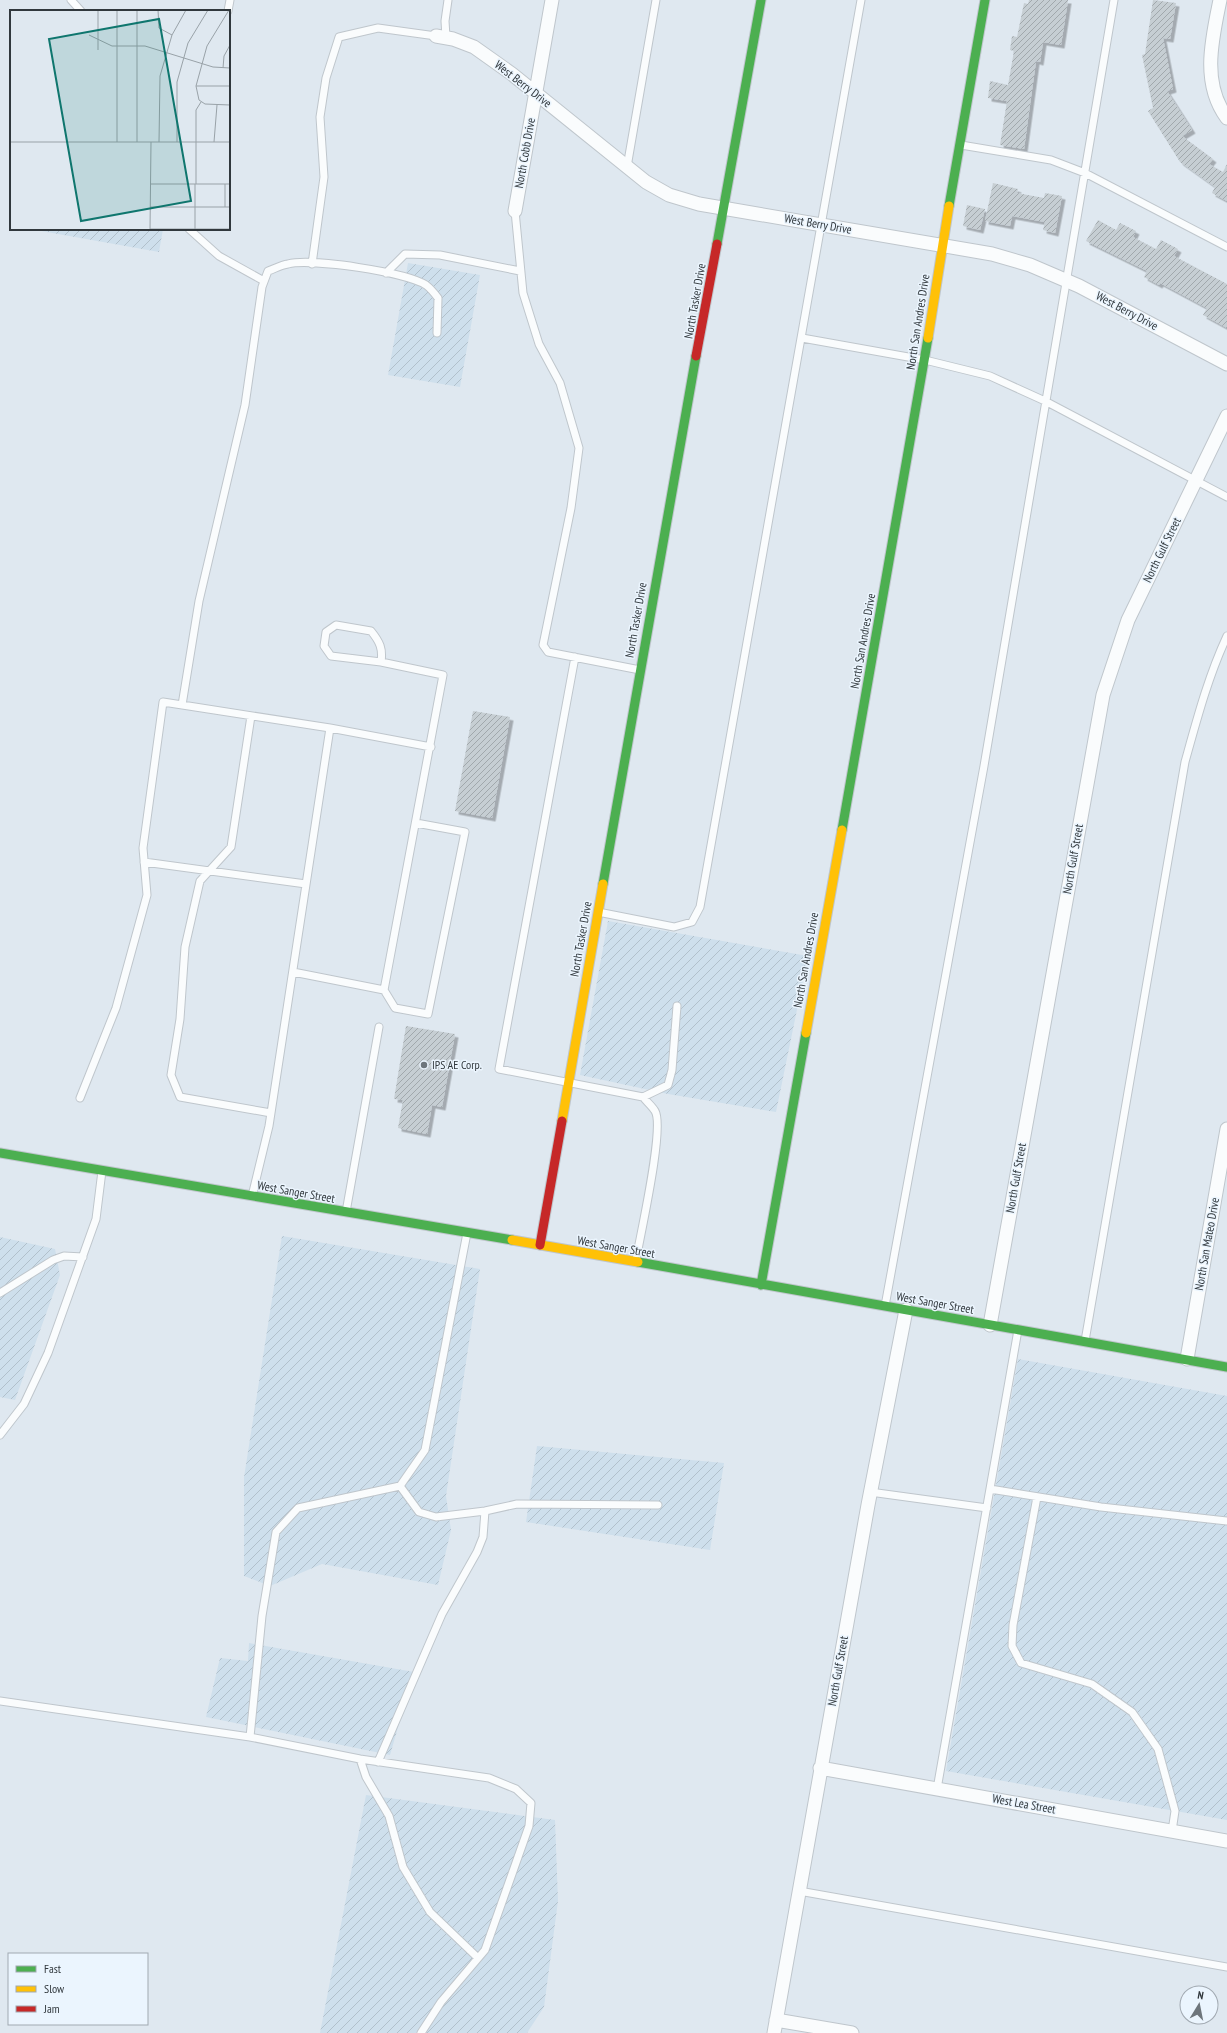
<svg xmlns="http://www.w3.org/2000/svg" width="1227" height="2033" viewBox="0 0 1227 2033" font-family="'PT Sans Narrow',sans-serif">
<defs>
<pattern id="industrial-furrows" width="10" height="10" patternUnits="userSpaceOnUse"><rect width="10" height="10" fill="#cedfec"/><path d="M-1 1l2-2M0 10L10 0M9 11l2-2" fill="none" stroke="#b1c0cb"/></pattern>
<pattern id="building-hatch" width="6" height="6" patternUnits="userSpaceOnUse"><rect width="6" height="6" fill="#c6ced3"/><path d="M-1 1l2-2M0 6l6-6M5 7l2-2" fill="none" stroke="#a1a8ac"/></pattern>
<filter id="shadow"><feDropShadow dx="3.5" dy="3.5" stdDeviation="0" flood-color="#0004"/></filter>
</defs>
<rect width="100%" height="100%" fill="#dfe8f0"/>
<path fill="url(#industrial-furrows)" d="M 30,229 L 163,229 L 159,252 Z
M 408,263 L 480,275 L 460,387 L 388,375 Z
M 608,921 L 808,956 L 776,1112 L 668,1094 L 580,1075 Z
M 282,1236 L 480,1269 L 446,1496 L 451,1530 L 438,1585 L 322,1564 L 270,1586 L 244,1576 L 244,1477 Z
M 0,1237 L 55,1249 L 60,1275 L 15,1400 L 0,1397 Z
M 1018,1359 L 1227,1396 L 1227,1820 L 946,1771 Z
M 537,1446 L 724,1463 L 710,1550 L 526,1522 Z
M 249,1643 L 414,1672 L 390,1755 L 206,1717 L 220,1658 L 248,1661 Z
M 366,1795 L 555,1820 L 558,1901 L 544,2007 L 527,2033 L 320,2033 Z"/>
<path fill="url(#building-hatch)" filter="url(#shadow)" d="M 1029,0 L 1068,0 L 1061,45 L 1043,42 L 1040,62 L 1036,61 L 1024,149 L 1000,145 L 1007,101 L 988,98 L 990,81 L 1008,85 L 1014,51 L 1010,50 L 1012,36 L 1017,37 L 1024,3 L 1028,4 Z
M 1153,0 L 1176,3 L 1170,39 L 1163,38 L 1173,89 L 1167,91 L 1192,130 L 1182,136 L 1213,159 L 1209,164 L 1223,172 L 1227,164 L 1227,201 L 1212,193 L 1215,187 L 1180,162 L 1148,111 L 1153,108 L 1142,55 L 1145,54 Z
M 993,183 L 1018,189 L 1017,193 L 1044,198 L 1045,193 L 1062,196 L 1055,233 L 1043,230 L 1045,222 L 1012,216 L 1010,226 L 985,221 Z
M 967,205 L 985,209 L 980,230 L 963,226 Z
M 1098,220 L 1116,230 L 1120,223 L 1136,231 L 1133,237 L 1156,249 L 1161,240 L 1178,249 L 1174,256 L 1227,284 L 1227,328 L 1203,315 L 1207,308 L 1160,283 L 1159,285 L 1144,277 L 1147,271 L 1086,241 Z
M 473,711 L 510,717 L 492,818 L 455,811 Z
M 406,1026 L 455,1034 L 442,1107 L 432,1105 L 427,1134 L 398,1128 L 403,1100 L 394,1099 Z"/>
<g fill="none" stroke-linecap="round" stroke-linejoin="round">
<defs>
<path id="lane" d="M 71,0 L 81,11
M 228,11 L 230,0
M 446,37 L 445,21 L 448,0
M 961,145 L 1051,160 L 1085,173 L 1227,247
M 627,167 L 656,0
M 515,211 L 523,293 L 539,344 L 560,383 L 579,448 L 571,508 L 543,645 L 548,652 L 640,670
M 189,229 L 219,256 L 264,281
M 312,264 L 324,177 L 320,117 L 326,78 L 339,37 L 378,28 L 436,36
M 386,273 L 405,254 L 440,255 L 520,271
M 802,338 L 925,360 L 990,376 L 1045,401 L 1227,497
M 575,657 L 499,1069 L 643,1097 L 668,1085 L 672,1070 L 677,1006
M 182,705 L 199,601 L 245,405 L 262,287 L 268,271 C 274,269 281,265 288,264 C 311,258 406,272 426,285 C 430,288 435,294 438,298 L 437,333
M 251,716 L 231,847 L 200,881 L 185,947 L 180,1019 L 171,1075 L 180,1097 L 271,1113
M 330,728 L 431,747
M 144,862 L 306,884
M 598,912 L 674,927 L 692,922 L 700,907 L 861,0
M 293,972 L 384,990 L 443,675 L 381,662 L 331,656 L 324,646 L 326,632 L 336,625 L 371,631 C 380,642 383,649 381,662
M 384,990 L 395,1008 L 428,1014 L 465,832 L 416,823
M 80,1098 L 116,1008 L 147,895 L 143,848 L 163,702 L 330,728 L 269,1126 L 252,1196
M 346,1212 L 379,1027
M 636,1260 C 640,1236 665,1127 655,1111 C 652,1106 646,1101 643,1097
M 0,1293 L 53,1260 L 64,1256 L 83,1257
M 885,1306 L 984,766 L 1114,0
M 1085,1341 L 1185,762 C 1197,719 1208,677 1227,636
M 0,1435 L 24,1404 L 48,1353 L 96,1219 L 102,1171
M 400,1486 L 419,1512 L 436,1517 L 485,1511 L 517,1504 L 658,1505
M 990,1489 L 1101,1507 L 1227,1521
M 870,1492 L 987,1508
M 1037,1497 L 1013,1625 L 1012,1646 L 1021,1663 L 1092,1684 L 1132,1712 L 1158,1749 L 1175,1811 L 1172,1831
M 0,1701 L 250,1737 L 360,1759 L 489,1778 L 516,1789 L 531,1803 L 529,1826 L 485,1950 L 441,2002 L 421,2033
M 250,1737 L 262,1616 L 276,1532 L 298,1508 L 400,1486 L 425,1450 L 467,1233
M 360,1759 L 366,1777 L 389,1816 L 403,1867 L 430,1912 L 478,1958
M 378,1762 L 442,1614 L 477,1552 L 483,1537 L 485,1511
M 937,1789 L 1018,1330
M 799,1891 L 1227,1967"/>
<path id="street" d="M 1220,0 C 1212,39 1201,83 1227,118
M 436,36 L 453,39 L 474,47 L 512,74 L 646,182 L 669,195 L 699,204 L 992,254 L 1030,265 L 1079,286 L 1227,364
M 515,211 L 552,0
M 990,1325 L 1103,695 L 1128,620 L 1227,416
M 1187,1359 L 1227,1129
M 820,1768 L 1227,1841
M 776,2020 L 852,2033
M 774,2033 L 868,1505 L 906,1310"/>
<path id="fast" d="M 949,206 L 985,0
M 717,244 L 761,0
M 842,830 L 928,338
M 603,884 L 696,356
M 0,1153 L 512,1240
M 638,1262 L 1227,1367
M 761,1285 L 806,1033"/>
<path id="slow" d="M 928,338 L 949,206
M 806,1033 L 842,830
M 562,1121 L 603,884
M 512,1240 L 638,1262"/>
<path id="jam" d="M 696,356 L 717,244
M 540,1245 L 562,1121"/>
</defs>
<use href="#lane" stroke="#bfc6cc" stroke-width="9"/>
<use href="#street" stroke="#bfc6cc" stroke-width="15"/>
<use href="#fast" stroke="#bfc6cc" stroke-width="11"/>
<use href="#slow" stroke="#bfc6cc" stroke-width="11"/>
<use href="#jam" stroke="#bfc6cc" stroke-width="11"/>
<use href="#lane" stroke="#fafcfd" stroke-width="7"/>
<use href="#street" stroke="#fafcfd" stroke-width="13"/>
<use href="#fast" stroke="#4caf50" stroke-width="9"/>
<use href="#slow" stroke="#ffc107" stroke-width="9"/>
<use href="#jam" stroke="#c62828" stroke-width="9"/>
</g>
<circle fill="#6e767c" stroke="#ebf5fe" stroke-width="1.5" cx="424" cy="1065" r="4"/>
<g text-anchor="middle" stroke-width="3" stroke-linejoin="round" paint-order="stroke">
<g font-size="12" fill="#31383d" stroke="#ebf5fe">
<text transform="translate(523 84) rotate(38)" y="4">West Berry Drive</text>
<text transform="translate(525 153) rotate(-80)" y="4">North Cobb Drive</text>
<text transform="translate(818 224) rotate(10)" y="4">West Berry Drive</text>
<text transform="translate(695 301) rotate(-80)" y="4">North Tasker Drive</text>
<text transform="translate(1127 311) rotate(28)" y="4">West Berry Drive</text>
<text transform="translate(918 322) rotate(-81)" y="4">North San Andres Drive</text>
<text transform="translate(1162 550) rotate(-64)" y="4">North Gulf Street</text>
<text transform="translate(636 620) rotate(-80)" y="4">North Tasker Drive</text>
<text transform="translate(863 641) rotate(-80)" y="4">North San Andres Drive</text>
<text transform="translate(1073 859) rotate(-80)" y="4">North Gulf Street</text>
<text transform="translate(581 939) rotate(-80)" y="4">North Tasker Drive</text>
<text transform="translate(806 960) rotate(-80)" y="4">North San Andres Drive</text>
<text transform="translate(1016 1178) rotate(-80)" y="4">North Gulf Street</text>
<text transform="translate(296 1192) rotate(10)" y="4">West Sanger Street</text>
<text transform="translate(1207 1244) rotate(-80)" y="4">North San Mateo Drive</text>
<text transform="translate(616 1247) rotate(10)" y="4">West Sanger Street</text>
<text transform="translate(935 1303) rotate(10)" y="4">West Sanger Street</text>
<text transform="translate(838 1671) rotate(-80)" y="4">North Gulf Street</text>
<text transform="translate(1024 1804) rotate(10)" y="4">West Lea Street</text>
</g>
<g font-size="12" fill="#31383d" stroke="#ebf5fe" text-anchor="start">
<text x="432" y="1069">IPS AE Corp.</text>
</g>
</g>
<g transform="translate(10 10)">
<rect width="220" height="220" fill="#dfe8f0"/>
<path fill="none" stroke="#99a2a8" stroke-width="1" d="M 88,0 L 88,40M 127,0 L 127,132M 148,0 L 149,18 L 162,25M 219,0 L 197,36 L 186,76 L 189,90 L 195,94 L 220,95M 79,25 L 102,36 L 135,36 L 203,57 L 220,58M 213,58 L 214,46 L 220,35M 186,76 L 220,76M 0,132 L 220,132M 107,132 L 107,0M 149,132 L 150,66 L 162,25 L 176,0M 167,132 L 167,72 L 178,33 L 198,0M 204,132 L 207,95M 140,174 L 220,174M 185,174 L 185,219M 186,174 L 186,100 L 191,92M 140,197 L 220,197M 215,197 L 215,174M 140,219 L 220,219M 140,220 L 141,132"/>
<path fill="#0f766e" fill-opacity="0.15" stroke="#0f766e" stroke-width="2" d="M 149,9 L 181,191 L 71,211 L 39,29 Z"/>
<rect width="220" height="220" fill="none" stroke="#31383d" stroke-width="2"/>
</g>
<rect x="8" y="1953" width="140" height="72" fill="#ebf5fe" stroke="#a1a9b1"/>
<rect x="16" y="1966" width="20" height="6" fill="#4caf50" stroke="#a1a9b1"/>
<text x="44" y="1973" font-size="12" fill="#31383d">Fast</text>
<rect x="16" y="1986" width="20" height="6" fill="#ffc107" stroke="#a1a9b1"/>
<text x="44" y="1993" font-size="12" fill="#31383d">Slow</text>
<rect x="16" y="2006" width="20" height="6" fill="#c62828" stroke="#a1a9b1"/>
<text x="44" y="2013" font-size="12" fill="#31383d">Jam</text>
<g transform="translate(1199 2005) rotate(10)"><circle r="19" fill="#ebf5fe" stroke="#a1a9b1"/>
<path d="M0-3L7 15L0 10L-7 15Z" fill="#6e767c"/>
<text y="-6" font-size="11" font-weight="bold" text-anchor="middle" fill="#31383d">N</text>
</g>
</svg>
